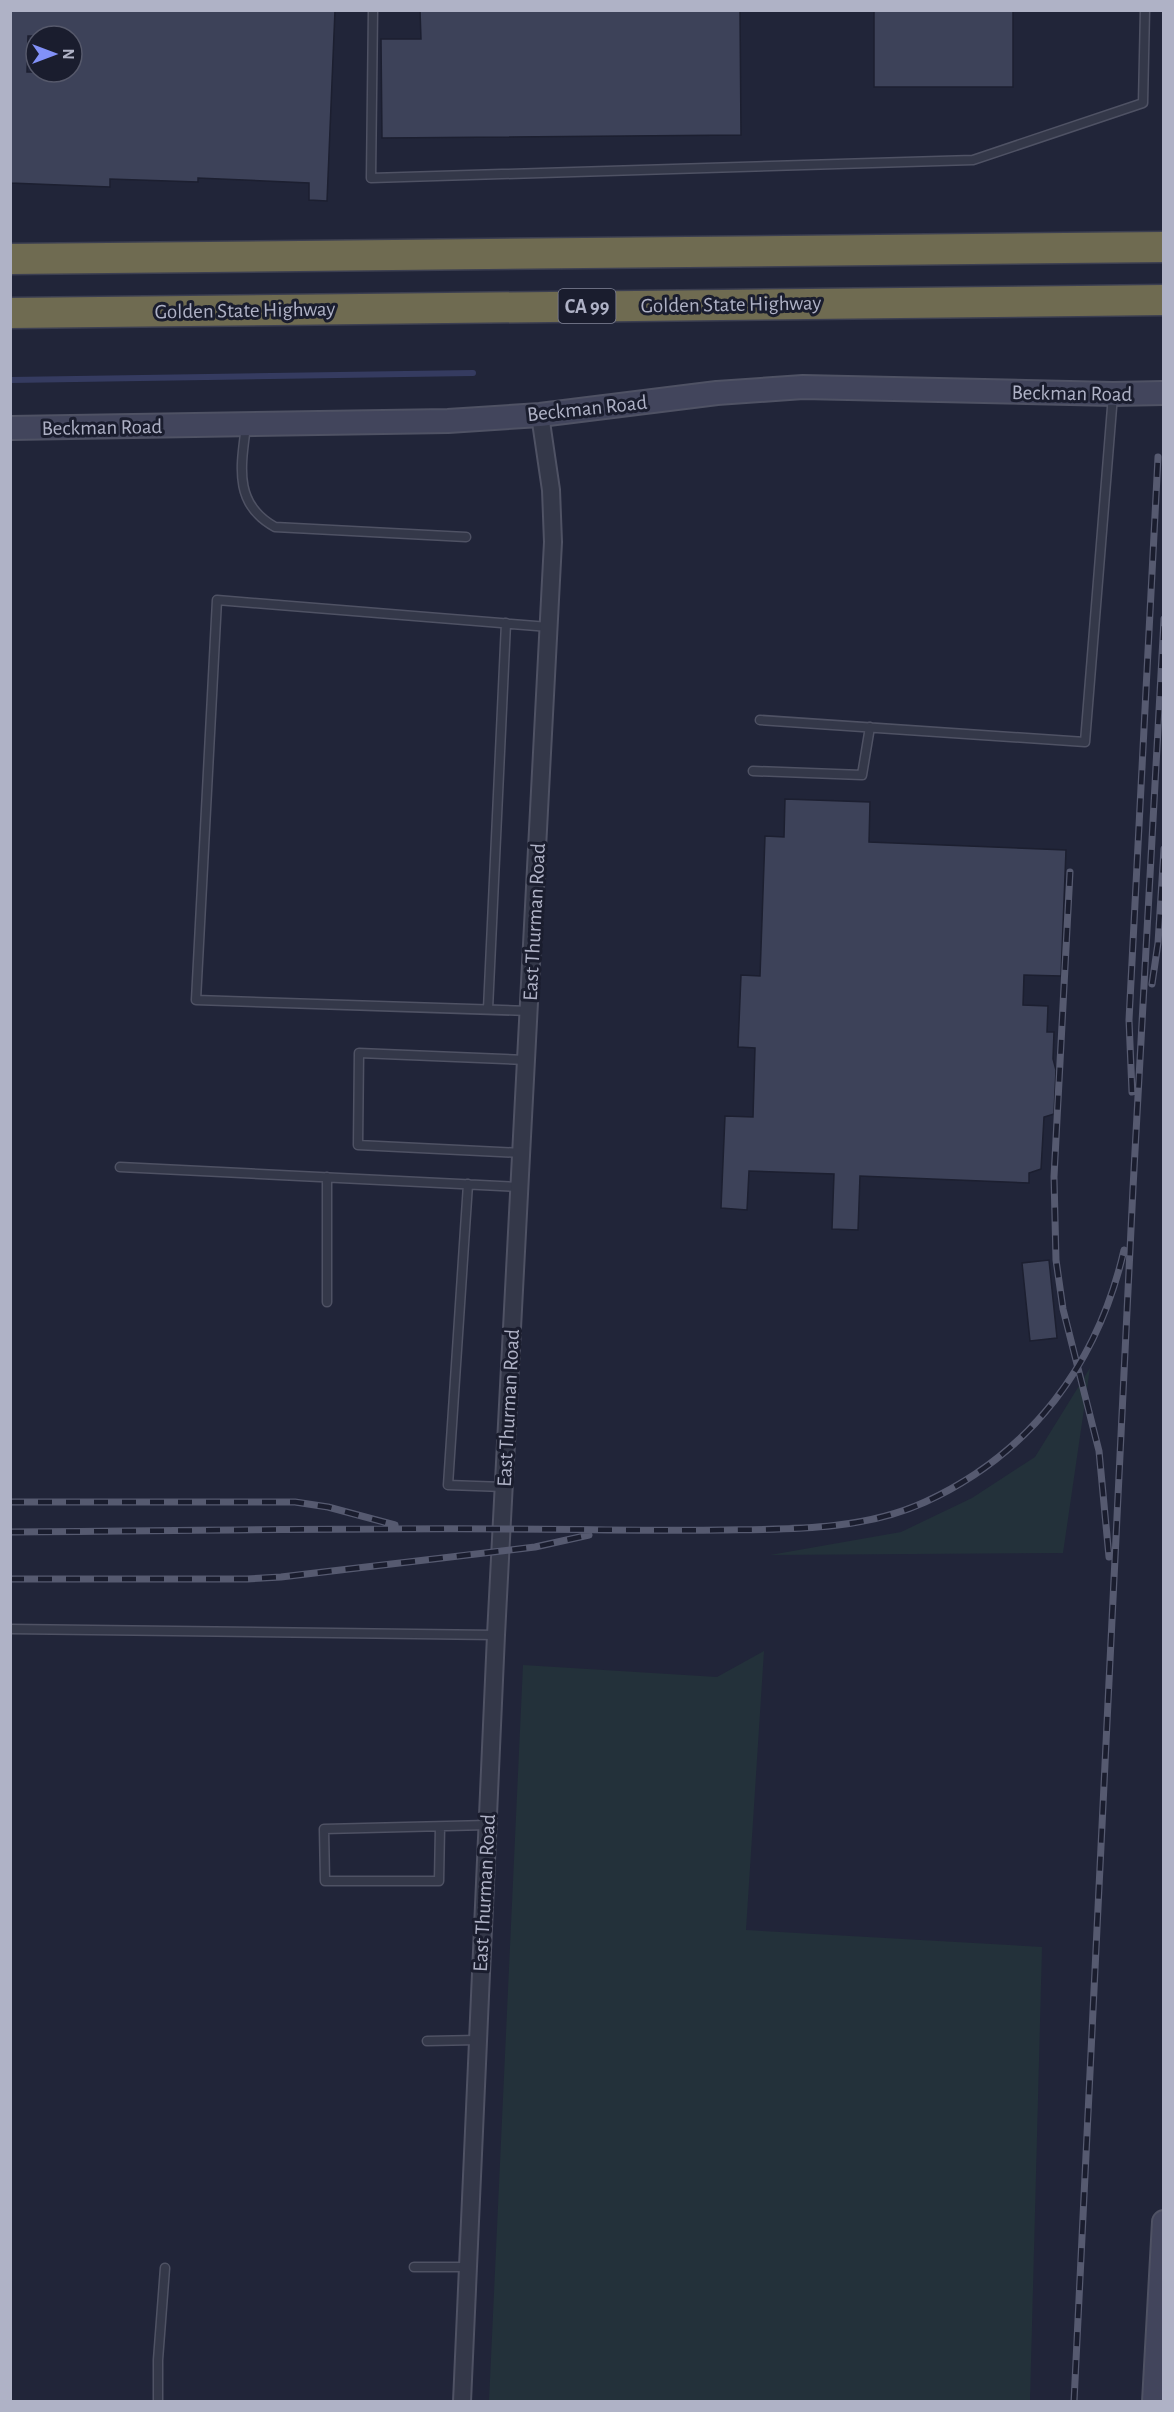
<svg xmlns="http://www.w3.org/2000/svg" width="1174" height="2412" viewBox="0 0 1174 2412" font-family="'Alegreya Sans',sans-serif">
<rect width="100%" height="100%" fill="#212539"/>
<path fill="#23313a" d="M 1090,1368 L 1063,1553 L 770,1555 L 901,1532 L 972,1498 L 1035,1457 Z
M 764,1651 L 746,1930 L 1042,1947 L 1030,2401 L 489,2401 L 523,1665 L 717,1677 Z"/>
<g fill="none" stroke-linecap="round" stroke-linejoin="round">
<path stroke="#353b60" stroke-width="6" d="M 10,380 L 473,373"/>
</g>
<path fill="#3d4259" stroke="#1c1f30" stroke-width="1.5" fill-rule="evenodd" d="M 10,10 L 335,10 L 327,201 L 309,200 L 309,183 L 198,178 L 198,182 L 110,179 L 110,187 L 10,183 ZM 28,36 L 72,36 L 72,72 L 27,72 Z
M 420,10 L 740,10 L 741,135 L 382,138 L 381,39 L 421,39 Z
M 874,10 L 1013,10 L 1013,87 L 874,87 Z
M 785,799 L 870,802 L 869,842 L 1066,850 L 1061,976 L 1024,975 L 1023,1005 L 1048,1006 L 1047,1032 L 1054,1032 L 1053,1059 L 1056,1070 L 1054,1114 L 1044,1117 L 1041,1169 L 1029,1173 L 1029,1183 L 860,1176 L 858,1230 L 832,1229 L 834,1174 L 749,1171 L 747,1210 L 721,1208 L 725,1116 L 753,1117 L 755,1048 L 738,1047 L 741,975 L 760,976 L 765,836 L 784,837 Z
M 1049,1260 L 1057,1338 L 1030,1341 L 1022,1263 Z"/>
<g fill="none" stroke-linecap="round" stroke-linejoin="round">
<defs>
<path id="lane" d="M 373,10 L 371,178 L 973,160 L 1143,103 L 1145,10
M 246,426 C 241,466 233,504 275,527 L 466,537
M 760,720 L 1085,742 L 1113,395
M 753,771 L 862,775 L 870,727
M 488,1009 L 506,623
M 529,1011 L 196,1000 L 217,600 L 549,627
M 522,1153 L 358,1145 L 359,1053 L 526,1060
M 120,1167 L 520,1187
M 327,1177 L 327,1302
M 468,1184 L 448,1485 L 504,1487
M 10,1629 L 496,1635
M 440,1827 L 439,1881 L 325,1881 L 324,1829 L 488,1825
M 427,2041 L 478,2040
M 414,2267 L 467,2267
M 158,2402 L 158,2360 L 165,2268"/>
<path id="street" d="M 462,2402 L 496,1635 L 553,542 L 551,490 L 540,415"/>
<path id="secondary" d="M 10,428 L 448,421 L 540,415 L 717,393 L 803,387 L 1113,394 L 1164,393
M 1154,2402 L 1164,2222"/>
<path id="highway" d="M 10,259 L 1164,247
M 10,313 L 1164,300"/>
</defs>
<use href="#lane" stroke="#4f5264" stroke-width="11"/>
<use href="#street" stroke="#4f5264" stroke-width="20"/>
<use href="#secondary" stroke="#4f5264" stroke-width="26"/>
<use href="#highway" stroke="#3c3f51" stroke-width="33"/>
<use href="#lane" stroke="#343849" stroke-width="8"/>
<use href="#street" stroke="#343849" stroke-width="16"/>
<use href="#secondary" stroke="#42455c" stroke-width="22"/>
<use href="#highway" stroke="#6f6b51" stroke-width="30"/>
<defs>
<path id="rail" d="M 1070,872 L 1054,1177 L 1056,1260 L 1063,1309 L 1099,1451 L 1109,1557
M 1152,984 L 1158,943 L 1164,849
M 1132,1092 L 1129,1020 L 1158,457
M 10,1502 L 295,1502 L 328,1507 L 395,1525
M 10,1532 C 176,1531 342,1528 507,1529 C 579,1529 650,1531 721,1530 C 789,1529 862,1531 925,1502 C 1032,1453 1098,1363 1124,1250
M 10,1579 L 247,1579 L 281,1577 L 535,1547 L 589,1535
M 1074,2402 L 1133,1188 L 1164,619"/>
</defs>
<use href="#rail" stroke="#565a70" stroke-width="7"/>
<use href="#rail" stroke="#1a1d2e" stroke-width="4.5" stroke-dasharray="14" stroke-linecap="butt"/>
</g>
<g text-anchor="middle" stroke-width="6" stroke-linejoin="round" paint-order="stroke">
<rect fill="#1a1d2e" stroke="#828598" stroke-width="1.5" x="558.5" y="289" width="57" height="34" rx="4.5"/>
<g font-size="20" font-weight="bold" fill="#afb2c6">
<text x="587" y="313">CA 99</text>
</g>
<g font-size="21" fill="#afb2c6" stroke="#1a1d2e">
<text transform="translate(731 304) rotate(-1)" y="7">Golden State Highway</text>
<text transform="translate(245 310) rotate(-1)" y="7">Golden State Highway</text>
<text transform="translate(1072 393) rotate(1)" y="7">Beckman Road</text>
<text transform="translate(587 408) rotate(-6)" y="7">Beckman Road</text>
<text transform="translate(102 427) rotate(-1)" y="7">Beckman Road</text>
<text transform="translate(534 922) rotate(-87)" y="7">East Thurman Road</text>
<text transform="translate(508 1408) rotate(-87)" y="7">East Thurman Road</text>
<text transform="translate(484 1893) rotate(-87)" y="7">East Thurman Road</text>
</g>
</g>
<rect width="1174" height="2412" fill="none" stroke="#afb2c6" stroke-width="24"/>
<g transform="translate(54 54) rotate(90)"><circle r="28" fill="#1a1d2e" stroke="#56596b" stroke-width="1.5"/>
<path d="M0-4.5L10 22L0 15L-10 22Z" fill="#8291f8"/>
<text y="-9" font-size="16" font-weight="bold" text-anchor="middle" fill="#afb2c6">N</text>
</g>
</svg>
